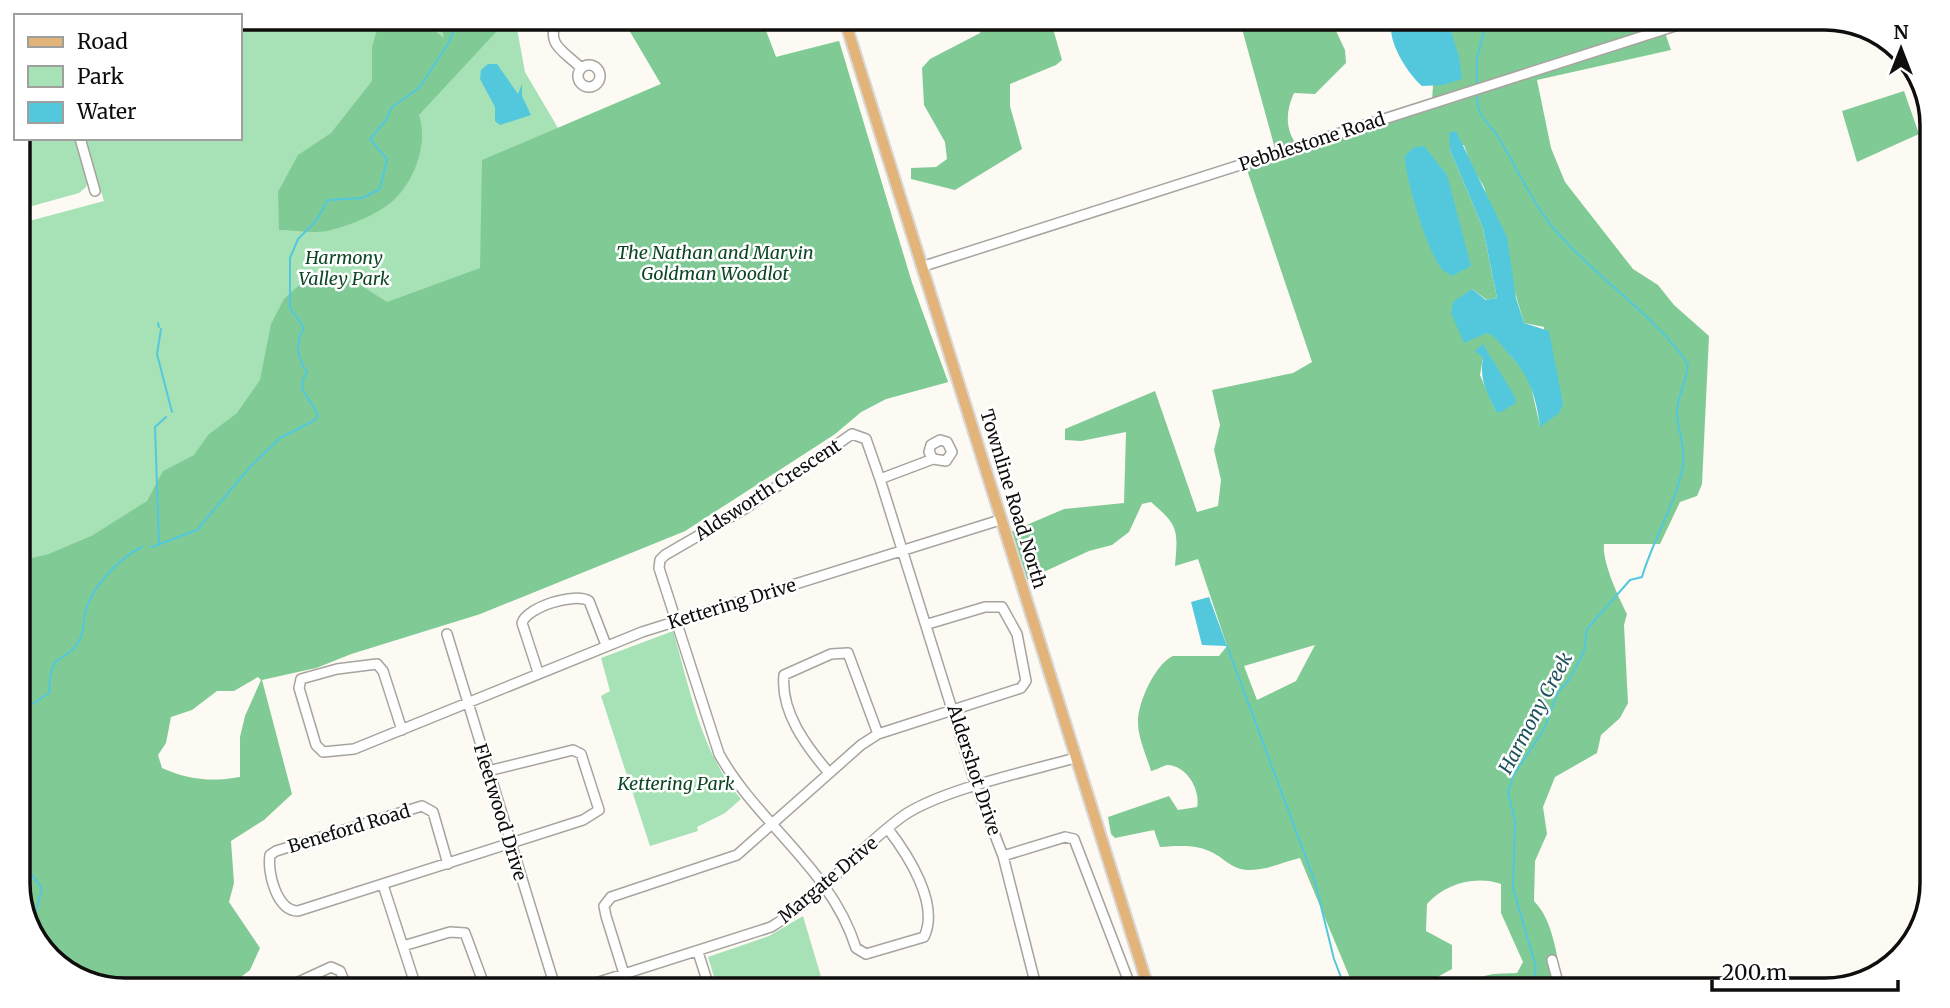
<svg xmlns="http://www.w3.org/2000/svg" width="1950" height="1008" viewBox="0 0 1950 1008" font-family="Merriweather,serif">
<rect width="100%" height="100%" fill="#fdfaf4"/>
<path fill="#a7e2b6" d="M 240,18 L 515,18 L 525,72 L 558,128 L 661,84 L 622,18 L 761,18 L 776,57 L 839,41 L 912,283 L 948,382 L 886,399 L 861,412 L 835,434 L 685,531 L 480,614 L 351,654 L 316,668 L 93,535 L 48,554 L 18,561 L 18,224 L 104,201 L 84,138 L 240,138 Z
M 18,138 L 75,138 L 88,180 L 86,187 L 79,193 L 18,210 Z
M 673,631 C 690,688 701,753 741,799 L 725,813 L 697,827 L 698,831 L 650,846 L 601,696 L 610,691 L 601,658 Z
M 803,916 L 825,990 L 718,990 L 708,957 L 769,936 Z"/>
<path fill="#80cb95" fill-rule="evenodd" d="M 395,18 L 419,18 L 444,38 L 439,18 L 509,18 L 419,115 C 428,142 416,178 395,199 C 379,214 349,226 327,231 C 312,234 294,230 279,230 L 278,192 L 298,155 L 331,133 L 372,81 L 372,47 L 379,23 Z
M 622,18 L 761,18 L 776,57 L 839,41 L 912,283 L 948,382 L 886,399 L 861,412 L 835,434 L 685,531 L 480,614 L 351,654 L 316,668 L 262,680 L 292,794 L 264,820 L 231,841 L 234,883 L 229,902 L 260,948 L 250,970 L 224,990 L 125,990 L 77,979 L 36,943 L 18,891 L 18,561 L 48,554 L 93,535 L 147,501 L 163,471 L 194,455 L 208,435 L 237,413 L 260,380 L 271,324 L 284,299 L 308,277 L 356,282 L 387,302 L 480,268 L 482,160 L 661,84 ZM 258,677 L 261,680 L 245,716 L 240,737 L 240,777 C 211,782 189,780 162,768 L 158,755 L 166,743 L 171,717 L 192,710 L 217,691 L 234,691 Z
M 981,18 L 1050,18 L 1062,60 L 1056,65 L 1010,84 L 1010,106 L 1022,149 L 955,190 L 911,179 L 911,168 L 936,167 L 947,159 L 945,142 L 924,105 L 922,68 L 930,59 L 980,33 Z
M 1239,18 L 1330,18 L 1345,50 L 1346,63 L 1315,94 L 1294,93 C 1285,113 1285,131 1299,148 L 1432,101 L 1433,85 L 1443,85 L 1447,18 L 1660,18 L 1671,50 L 1537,80 L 1551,148 L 1565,182 L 1633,269 L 1658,285 L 1674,305 L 1709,336 L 1702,484 L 1697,496 L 1680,502 L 1660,544 L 1604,544 C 1602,562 1618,596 1627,614 L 1624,625 L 1628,703 L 1620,718 L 1601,735 L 1597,753 L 1555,777 L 1543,807 L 1547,834 L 1535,861 L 1534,901 C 1555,922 1557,962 1564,990 L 1464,990 C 1478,972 1495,974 1517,973 L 1523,962 L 1501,913 L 1501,884 C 1475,875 1445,884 1427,904 L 1426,931 L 1452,945 L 1452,969 L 1414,990 L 1355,990 L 1300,858 C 1283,862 1268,870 1248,870 C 1230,869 1224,857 1209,851 C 1194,844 1177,846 1160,847 L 1154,830 L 1115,838 L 1111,834 L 1108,817 L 1169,796 L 1178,810 L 1197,807 C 1201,791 1187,765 1167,765 C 1163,766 1156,770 1151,771 C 1147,757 1138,738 1138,723 C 1137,704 1155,664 1173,656 L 1219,656 L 1227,646 L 1198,559 L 1175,566 C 1178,530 1179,526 1151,502 L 1142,504 L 1129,532 L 1112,545 L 1089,551 L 1024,581 L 1008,533 L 1064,509 L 1124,503 L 1126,432 L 1081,441 L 1065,440 L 1065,429 L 1155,391 L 1197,512 L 1218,506 L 1221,480 L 1214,450 L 1220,425 L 1212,390 L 1293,373 L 1312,362 L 1246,167 L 1277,156 ZM 1464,145 L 1471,165 L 1484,187 L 1524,323 L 1544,327 L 1540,426 L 1529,378 L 1495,336 L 1487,333 L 1472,289 L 1487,300 L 1497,298 L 1483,228 L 1450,150 ZM 1483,358 C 1504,374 1500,379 1515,397 L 1496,412 L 1480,375 ZM 1315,645 L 1296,681 L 1257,700 L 1244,666 Z
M 1904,91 L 1919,134 L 1857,162 L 1842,111 Z
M 1893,963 C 1876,983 1834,990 1807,990 Z"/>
<path fill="#53c8dd" d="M 1393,18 L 1447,18 L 1459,57 L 1462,79 L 1443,85 L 1422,86 C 1407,73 1384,37 1393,18 Z
M 488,64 L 497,64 L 518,94 L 522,84 L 522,96 L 531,115 L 500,125 L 495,121 L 495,107 L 480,79 L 481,70 Z
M 1456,131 L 1507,237 L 1516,298 L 1524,323 L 1549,331 L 1563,404 L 1559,413 L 1540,427 C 1536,396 1529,374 1507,352 C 1500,344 1497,337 1487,333 L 1464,343 L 1451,313 L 1453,302 L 1472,289 L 1486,300 L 1497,298 L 1483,228 L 1450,150 L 1449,133 Z
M 1424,146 L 1447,175 L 1471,266 L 1452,276 C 1450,274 1446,273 1444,271 C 1429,259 1404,175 1405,156 L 1413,148 Z
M 1483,344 L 1515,397 L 1516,403 L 1501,412 L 1496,412 C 1487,391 1479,381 1483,358 L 1475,351 Z
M 1209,597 L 1227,646 L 1202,645 L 1191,602 Z"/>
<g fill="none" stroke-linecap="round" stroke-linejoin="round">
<path stroke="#53c8dd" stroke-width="2" d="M 1477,84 L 1477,58 L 1485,28 L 1485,18
M 1477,94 C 1477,120 1488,120 1500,140 C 1518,170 1533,204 1556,231 C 1597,279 1652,312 1688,364 C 1687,380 1678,395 1677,411 C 1677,430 1686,446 1683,465 C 1676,504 1653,539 1642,577 L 1630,580 L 1587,629 L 1584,651 L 1569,680 L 1558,692 L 1544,729 L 1513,776 L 1508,792 L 1515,821 L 1513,888 L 1536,967 L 1532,990
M 158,323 L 159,327
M 161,329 L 157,354 L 172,412
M 159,545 L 155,427 L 166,417
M 152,547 L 197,530 L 249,468 L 280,438 L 315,420 L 318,415 C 311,399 294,389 307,373 C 298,358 294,344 304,328 L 290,308 L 290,258 L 298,239 L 316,221 L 328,200 L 362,198 L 380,189 L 387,159 L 370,139 L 386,120 L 391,108 L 420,87 L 449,42 L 459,18
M 1227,646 L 1315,882 L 1334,959 L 1346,990
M 18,719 L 28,707 L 49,693 C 51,646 62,668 79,641 C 85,630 83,621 86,610 C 92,586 121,557 142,547
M 18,758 L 21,770 L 18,785
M 18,855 L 42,889 L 31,927 L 33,934"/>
<defs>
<path id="minor" d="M 557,18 C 546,45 561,49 580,67
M578 76a11 11 0 1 1 22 0a11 11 0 1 1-22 0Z
M 80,138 L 95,191
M 924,266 L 1700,18
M 880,479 L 933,459 L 946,461 L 952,452 L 947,442 L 940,440 L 931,445 L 929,452 L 933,459
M 447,634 L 556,990
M 538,672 L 522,623 C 527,607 575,592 589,601 L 606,645
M 402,730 L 383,671 L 377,664 L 337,669 L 301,679 L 299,688 L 316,745 L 323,752 L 354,749 L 642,632 L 1000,520
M 829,773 C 807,747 780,712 784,675 L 831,654 L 848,653 L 878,734
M 888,829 C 908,855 940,904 924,937 L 866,954 L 856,948 C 831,868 758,824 719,754 L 659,568 L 660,560 L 665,555 L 746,508 L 852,434 L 866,439 L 880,479 L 976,786 L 1003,856 L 1037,990
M 1003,856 L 1065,837 L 1074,839 L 1132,990
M 448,864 L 433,812 L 422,806 L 276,851 L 270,855 C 267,873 277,911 298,911 L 583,820 L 599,810 L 581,754 L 573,750 L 488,771
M 383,885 L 417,990
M 403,946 L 450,932 L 465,933 L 486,990
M 698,952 L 710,990
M 1552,960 L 1560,990
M 281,990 L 331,967 L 340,971 L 348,990
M 574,990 L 771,927 C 820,898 856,850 903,816 C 940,790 1029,771 1075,758
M 629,990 L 606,916 L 604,906 L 611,897 L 737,855 L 861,745 L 878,734 L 1021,688 L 1026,681 L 1017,634 L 1002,607 L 985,607 L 928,624"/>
<path id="major" d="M 844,18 L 1149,990"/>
</defs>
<use href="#minor" stroke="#a7a49f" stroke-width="12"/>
<use href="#major" stroke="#d9d8d8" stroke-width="14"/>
<use href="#minor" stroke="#fff" stroke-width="9"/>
<use href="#major" stroke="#e3b479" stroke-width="10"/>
</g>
<g text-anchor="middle" stroke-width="5" stroke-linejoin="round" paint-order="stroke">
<g font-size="18" fill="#100e0d" stroke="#fff">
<text transform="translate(1312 142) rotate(-18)" y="6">Pebblestone Road</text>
<text transform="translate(768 490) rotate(-33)" y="6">Aldsworth Crescent</text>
<text transform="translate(1013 499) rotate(73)" y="6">Townline Road North</text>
<text transform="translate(732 604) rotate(-17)" y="6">Kettering Drive</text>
<text transform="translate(974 770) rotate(72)" y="6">Aldershot Drive</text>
<text transform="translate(500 812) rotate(73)" y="6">Fleetwood Drive</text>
<text transform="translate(349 829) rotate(-17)" y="6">Beneford Road</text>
<text transform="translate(828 880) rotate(-40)" y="6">Margate Drive</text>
</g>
<g font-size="18" font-style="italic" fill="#0d4725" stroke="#fff">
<text x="715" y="259">The Nathan and Marvin<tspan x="715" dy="21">Goldman Woodlot</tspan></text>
<text x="344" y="264">Harmony<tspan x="344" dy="21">Valley Park</tspan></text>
<text x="676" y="790">Kettering Park</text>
</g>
<g font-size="19" font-style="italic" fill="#20525b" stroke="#fff">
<text transform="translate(1535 713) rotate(-62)" y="7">Harmony Creek</text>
</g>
</g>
<path d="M0 0H1950V1008H0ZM125 30H1825A95 95 0 0 1 1920 125V883A95 95 0 0 1 1825 978H125A95 95 0 0 1 30 883V125A95 95 0 0 1 125 30Z" fill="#fff" fill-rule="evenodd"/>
<path fill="none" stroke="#100e0d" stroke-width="3.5" d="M125 30H1825A95 95 0 0 1 1920 125V883A95 95 0 0 1 1825 978H125A95 95 0 0 1 30 883V125A95 95 0 0 1 125 30Z"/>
<rect x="14" y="14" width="228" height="126" fill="#ffffff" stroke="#9f9f9e" stroke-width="2"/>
<rect x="28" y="37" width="35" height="10" fill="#e3b479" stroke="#9f9f9e" stroke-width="2"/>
<text x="77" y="49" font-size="21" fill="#100e0d">Road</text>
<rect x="28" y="66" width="35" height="21" fill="#a7e2b6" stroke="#9f9f9e" stroke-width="2"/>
<text x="77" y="84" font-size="21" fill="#100e0d">Park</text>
<rect x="28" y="102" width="35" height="21" fill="#53c8dd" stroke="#9f9f9e" stroke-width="2"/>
<text x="77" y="119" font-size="21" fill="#100e0d">Water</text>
<g transform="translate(1901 49)" stroke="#ffffff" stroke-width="5" paint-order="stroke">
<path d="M0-5L12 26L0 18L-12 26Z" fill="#100e0d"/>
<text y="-10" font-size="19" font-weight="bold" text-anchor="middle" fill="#100e0d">N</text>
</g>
<path d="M1712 980v10h186v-10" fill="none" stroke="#100e0d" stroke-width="3.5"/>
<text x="1722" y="980" font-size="21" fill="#100e0d" stroke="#ffffff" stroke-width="5" paint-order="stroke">200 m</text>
</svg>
